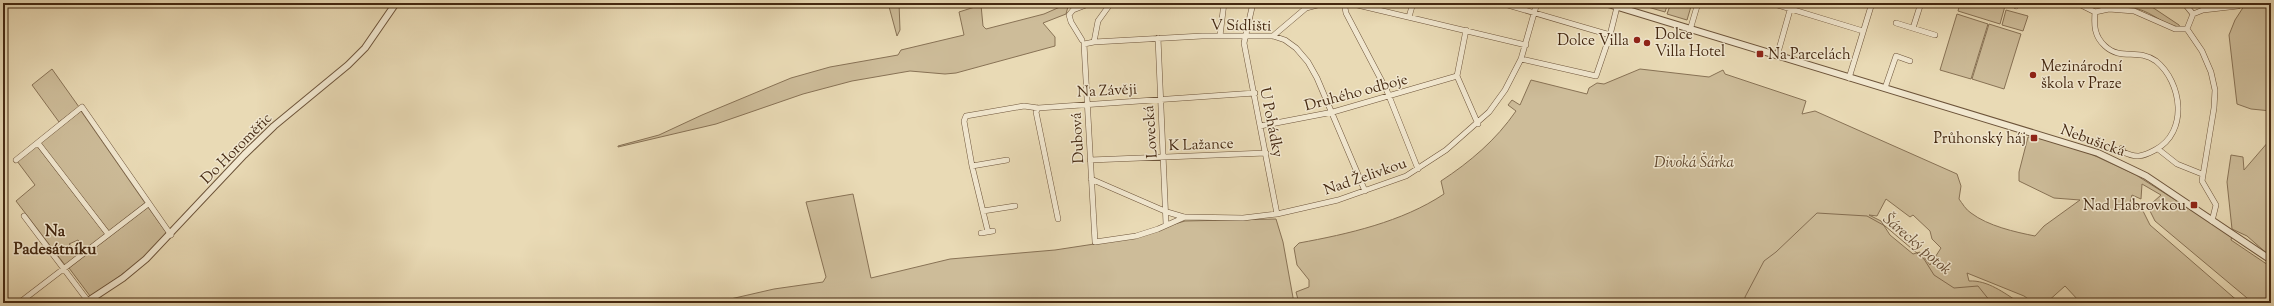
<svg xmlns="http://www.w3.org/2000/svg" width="2274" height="306" viewBox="0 0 2274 306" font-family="'Sorts Mill Goudy',serif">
<rect width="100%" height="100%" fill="#e9dab5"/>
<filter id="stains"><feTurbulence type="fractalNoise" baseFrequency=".005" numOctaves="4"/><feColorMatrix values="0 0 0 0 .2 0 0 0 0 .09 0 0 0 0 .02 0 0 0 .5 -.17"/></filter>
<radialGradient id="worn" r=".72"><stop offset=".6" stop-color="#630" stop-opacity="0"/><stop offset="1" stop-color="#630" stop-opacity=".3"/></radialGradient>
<path fill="#cdbc99" stroke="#887255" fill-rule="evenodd" d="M 888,3 L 899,3 L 900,30 L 897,36 Z
M 1069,3 L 1066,14 L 1043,23 L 1055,37 L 1055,46 L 956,73 L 945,74 L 910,71 L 852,81 L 803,94 L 716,124 L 618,147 L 618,146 L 659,135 L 702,115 L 791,78 L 830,67 L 898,55 L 901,50 L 964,35 L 959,12 L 981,5 L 983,26 L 986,29 L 1044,14 Z
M 1634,3 L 1668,3 L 1665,12 Z
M 1671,3 L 1692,3 L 1687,20 L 1667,14 Z
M 1960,3 L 1996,3 L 2005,6 L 2000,24 L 1958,11 Z
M 2081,3 L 2146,3 L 2179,25 L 2180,27 C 2165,26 2153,13 2138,9 C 2115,3 2102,12 2081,3 Z
M 2246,3 L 2271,3 L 2271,111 L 2251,109 L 2237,104 L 2229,35 L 2235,20 Z
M 2006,10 L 2028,16 L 2023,31 L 2002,25 Z
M 1957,14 L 1988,24 L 1971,79 L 1940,70 Z
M 1989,24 L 2021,34 L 2004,89 L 1972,79 Z
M 52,69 L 79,107 L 59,122 L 32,85 Z
M 1640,69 L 1709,77 L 1723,70 L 1725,74 L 1806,101 L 1802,114 L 1815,111 L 1957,174 L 1961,186 L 1959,199 C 1962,203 1966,210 1971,213 C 1988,226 2015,232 2035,236 L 2044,226 L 2080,200 L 2054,198 L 2019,181 L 2019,172 L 2028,137 L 2050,140 L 2091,154 L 2136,175 L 2232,236 L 2231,240 L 2271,267 L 2271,303 L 2253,303 L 2155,221 L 2149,209 L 2151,204 L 2161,195 L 2142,184 L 2141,199 L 2132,195 L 2130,202 L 2143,211 L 2150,225 L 2240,303 L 2078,303 L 2079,301 L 2065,286 L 2046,303 L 2034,303 L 2024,296 L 1967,273 L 1969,281 C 1988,280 2004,293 2020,303 L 1299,303 L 1296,292 L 1309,287 L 1309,280 L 1297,265 L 1294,248 L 1299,243 C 1348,234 1402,222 1444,194 L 1441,181 C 1470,162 1496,140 1516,111 L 1508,105 L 1512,100 L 1520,105 L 1531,80 L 1587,94 L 1589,88 L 1597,83 L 1604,84 ZM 1886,199 L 1910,217 L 1913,215 L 1930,231 L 1932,239 L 1941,248 L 1930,265 L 1920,252 L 1913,254 L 1890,235 L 1881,221 L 1869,215 L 1877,216 Z
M 81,111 L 145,203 L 109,231 L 40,143 Z
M 2269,141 L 2271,142 L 2271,257 L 2247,236 L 2232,229 L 2227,182 L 2231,155 L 2243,157 L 2244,170 Z
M 37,146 L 105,234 L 65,265 L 16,201 L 35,185 L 17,161 ZM 78,240 L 83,247 L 78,251 L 69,244 Z
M 853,194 L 871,278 L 950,259 L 1055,250 L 1114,241 L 1185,221 L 1276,219 L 1283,242 L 1294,303 L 713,303 L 774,289 L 823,282 L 826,277 L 806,202 Z
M 148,207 L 168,235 C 144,259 119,278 90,296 L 69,268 Z"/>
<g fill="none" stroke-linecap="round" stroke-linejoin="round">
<path stroke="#856e52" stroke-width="1" d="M 1745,303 L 1745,297 L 1764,261 L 1776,252 L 1817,213 L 1867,216 L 1885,226 L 1924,259 L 1934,275 L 1954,288 L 1978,286 L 1990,301 L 1995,303"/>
<defs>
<path id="minor" d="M 1253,3 L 1244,43 L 1277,214
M 1344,3 L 1346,13 L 1387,91 L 1418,169
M 1349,3 L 1526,45
M 1501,3 L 1610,35
M 1771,3 L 1863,31
M 2077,3 L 2095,12 L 2109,9 L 2134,11 L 2175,29 L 2187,29
M 2184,3 L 2193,14 L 2187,29 L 2202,51 L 2211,72 L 2215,90 L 2214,108 L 2202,181 L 2216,205 L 2212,221
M 2016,6 L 2018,3
M 2095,12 C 2094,25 2094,36 2105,46 C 2121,61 2138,48 2156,61 C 2182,82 2189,132 2155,150 C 2142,157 2136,158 2123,152 L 2122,148
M 2193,14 L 2203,10 L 2238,6 L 2242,3
M 1409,17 L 1413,3
M 1896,23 L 1935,35
M 1913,28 L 1921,3
M 1466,30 L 1457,76 L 1478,124
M 1690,30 L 1698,3
M 1220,36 L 1224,3
M 1273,36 L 1306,8 L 1325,3
M 1158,38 L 1166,224
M 1082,40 L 1071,22 L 1069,15 L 1073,10 L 1091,3
M 1094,42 L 1098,21 L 1111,3
M 1777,56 L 1792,3
M 1521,59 L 1596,76 L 1610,35 L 1618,3
M 1849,78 L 1872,3
M 1885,88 L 1896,56 L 1910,61
M 1038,108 L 1036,112 L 1058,219
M 1260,126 L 1333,112 L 1457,76
M 38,143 L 108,234
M 2158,149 L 2177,164 L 2202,174
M 16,160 L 82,107 L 171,235
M 1090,160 L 1266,153
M 972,166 L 1007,160
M 1091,179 L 1167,212 L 1184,217
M 1365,191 L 1317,78 L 1308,62 L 1296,48 L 1285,40 L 1273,36 L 1202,36 L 1094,42 L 1084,44 L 1095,242 L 1136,236 L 1158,229 L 1185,217 L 1243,218 L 1277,214 L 1338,200 L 1406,176 L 1446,150 L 1489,112 L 1505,90 L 1521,59 L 1537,3
M 983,211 L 1015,206
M 24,216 L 88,301
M 988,232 L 972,166 L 964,121 L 966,116 L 1024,106 L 1038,108 L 1255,93
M 981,233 L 993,231
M 3,299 L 6,303
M 19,303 L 148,204"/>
<path id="tertiary" d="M 1605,3 L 2098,153 L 2146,176 L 2271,260
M 85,303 L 123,278 L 146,259 L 244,155 L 274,126 L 348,65 L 365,48 L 396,3"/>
</defs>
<use href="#minor" stroke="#6d543a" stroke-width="6"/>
<use href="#tertiary" stroke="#6d543a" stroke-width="8"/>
<use href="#minor" stroke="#f1e7cf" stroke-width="5"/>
<use href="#tertiary" stroke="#f1e7cf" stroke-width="6"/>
</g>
<g fill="#8f2418" stroke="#f1e7cf" stroke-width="1.5">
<circle cx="1637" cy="40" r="4"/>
<circle cx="1647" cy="43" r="4"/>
<rect x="1756" y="50" width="8" height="8" rx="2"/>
<circle cx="2033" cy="75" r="4"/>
<rect x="2030" y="134" width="8" height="8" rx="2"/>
<rect x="2190" y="201" width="8" height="8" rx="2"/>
</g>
<g text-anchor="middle" stroke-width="3" stroke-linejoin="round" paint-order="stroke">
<g font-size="15" fill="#442811" stroke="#f1e7cf">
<text transform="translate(1241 25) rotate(1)" y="5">V Sídlišti</text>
<text transform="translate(1107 90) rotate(-3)" y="5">Na Závěji</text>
<text transform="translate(1356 92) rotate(-15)" y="5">Druhého odboje</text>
<text transform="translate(1272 122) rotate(79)" y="5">U Pohádky</text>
<text transform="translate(1150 132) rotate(-94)" y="5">Lovecká</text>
<text transform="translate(1077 138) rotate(-93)" y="5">Dubová</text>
<text transform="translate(2093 140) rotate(20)" y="5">Nebušická</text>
<text transform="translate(1201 144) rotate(-2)" y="5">K Lažance</text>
<text transform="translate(236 148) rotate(-45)" y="5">Do Horoměřic</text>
<text transform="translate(1365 176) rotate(-19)" y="5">Nad Želivkou</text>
</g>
<g font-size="15" fill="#442811" stroke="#f1e7cf" text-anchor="start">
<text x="1655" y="39">Dolce<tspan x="1655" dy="17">Villa Hotel</tspan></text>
<text x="1629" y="45" text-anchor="end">Dolce Villa</text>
<text x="1768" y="59">Na Parcelách</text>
<text x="2041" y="71">Mezinárodní<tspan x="2041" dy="17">škola v Praze</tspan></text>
<text x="2026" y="143" text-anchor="end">Průhonský háj</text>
<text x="2186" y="210" text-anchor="end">Nad Habrovkou</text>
</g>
<g font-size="15" font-style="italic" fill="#5f462c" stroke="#f1e7cf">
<text x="1694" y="167">Divoká Šárka</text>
</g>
<g font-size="16" font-weight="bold" fill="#442811" stroke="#f1e7cf">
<text x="55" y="236">Na<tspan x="55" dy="18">Padesátníku</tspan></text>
</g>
<g font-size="16" font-style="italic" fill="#654b31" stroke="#f1e7cf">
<text transform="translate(1918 243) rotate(41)" y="6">Šárecký potok</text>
</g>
</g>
<rect width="2274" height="306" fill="none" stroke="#e9dab5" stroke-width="16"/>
<rect x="4" y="4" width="2266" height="298" fill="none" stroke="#442811" stroke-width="2"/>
<rect x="8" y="8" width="2258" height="290" fill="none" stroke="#442811"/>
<rect width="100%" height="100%" filter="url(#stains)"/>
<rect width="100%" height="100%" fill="url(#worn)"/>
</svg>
